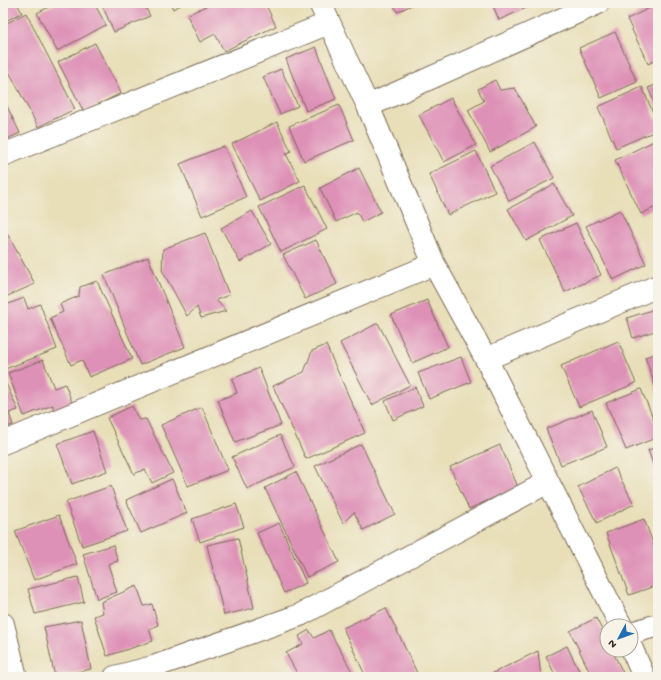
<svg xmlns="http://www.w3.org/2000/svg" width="661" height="680" viewBox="0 0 661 680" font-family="'Gochi Hand',sans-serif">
<rect width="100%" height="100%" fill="#f7f3e8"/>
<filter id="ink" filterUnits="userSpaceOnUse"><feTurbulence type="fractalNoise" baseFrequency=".025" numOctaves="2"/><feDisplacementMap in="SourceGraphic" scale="8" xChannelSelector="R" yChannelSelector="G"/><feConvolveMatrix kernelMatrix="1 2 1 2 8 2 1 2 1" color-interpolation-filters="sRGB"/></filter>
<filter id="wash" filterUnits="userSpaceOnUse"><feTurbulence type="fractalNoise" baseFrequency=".012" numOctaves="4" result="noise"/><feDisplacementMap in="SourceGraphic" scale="16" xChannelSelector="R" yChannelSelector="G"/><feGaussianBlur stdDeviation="0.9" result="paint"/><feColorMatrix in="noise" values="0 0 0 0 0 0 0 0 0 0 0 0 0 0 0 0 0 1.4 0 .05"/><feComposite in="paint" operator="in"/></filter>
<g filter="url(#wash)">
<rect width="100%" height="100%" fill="#e8dfb9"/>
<g id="blocks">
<path fill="#de91b7" d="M 3,3 L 17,3 L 22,13 L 3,22 Z
M 57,3 L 94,3 L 106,25 L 57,51 L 37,13 Z
M 101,3 L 157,3 L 146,8 L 150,16 L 114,32 Z
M 170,3 L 185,3 L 173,9 Z
M 212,3 L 265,3 L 276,26 L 224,51 L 215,34 L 200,42 L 187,15 Z
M 393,3 L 416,3 L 397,12 Z
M 492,3 L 532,3 L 533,5 L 499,20 Z
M 658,4 L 658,59 L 648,64 L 627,19 Z
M 26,13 L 75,109 L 38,127 L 3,60 L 3,25 Z
M 615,32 L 637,82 L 601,98 L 579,48 Z
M 95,43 L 121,93 L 84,112 L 58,62 Z
M 316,47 L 336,99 L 306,111 L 286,59 Z
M 281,69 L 298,106 L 280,114 L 263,77 Z
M 495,80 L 500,90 L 515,88 L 536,127 L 490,152 L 468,110 L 484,101 L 478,89 Z
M 658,84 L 658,111 L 648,88 Z
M 642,87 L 658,124 L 658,130 L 616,148 L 598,107 Z
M 3,98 L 20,133 L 3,141 Z
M 451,98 L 476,145 L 444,162 L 419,115 Z
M 339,105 L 354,140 L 304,161 L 289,126 Z
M 277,122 L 291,151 L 286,154 L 300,181 L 260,201 L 232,144 Z
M 658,139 L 658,206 L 641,214 L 615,160 Z
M 535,142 L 554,178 L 509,201 L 490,166 Z
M 224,146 L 246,197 L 202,216 L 180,164 Z
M 476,151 L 495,192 L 448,215 L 429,174 Z
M 359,168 L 381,212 L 362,222 L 357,212 L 336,222 L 320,188 Z
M 554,184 L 572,216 L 526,241 L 508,209 Z
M 305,185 L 327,229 L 281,252 L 259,207 Z
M 620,210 L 646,264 L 613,280 L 586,226 Z
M 252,211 L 271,244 L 240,262 L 221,228 Z
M 576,223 L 601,275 L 565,292 L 540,240 Z
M 3,226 L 35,284 L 3,298 Z
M 205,233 L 229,295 L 216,300 L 226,311 L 201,318 L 197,307 L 187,316 L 162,270 L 163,249 Z
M 316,240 L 337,284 L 305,299 L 283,255 Z
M 148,257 L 185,347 L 140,365 L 104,275 Z
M 97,281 L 132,359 L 89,377 L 82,360 L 71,365 L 50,318 L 63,312 L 60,304 L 79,296 L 80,287 Z
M 24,298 L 28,309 L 40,304 L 57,349 L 5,369 L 3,363 L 3,306 Z
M 427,300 L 448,347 L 412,363 L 391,315 Z
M 658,308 L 658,330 L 633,338 L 627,318 Z
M 378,323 L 410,385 L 372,405 L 340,343 Z
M 618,341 L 636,383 L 579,407 L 561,366 Z
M 326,345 L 365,433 L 306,459 L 273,386 L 304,372 L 312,351 Z
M 658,353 L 658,394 L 645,357 Z
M 461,357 L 471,382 L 429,399 L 418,373 Z
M 43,360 L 54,388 L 65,384 L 73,405 L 53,412 L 53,405 L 24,416 L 8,373 Z
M 259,368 L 281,425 L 235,442 L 218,400 L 237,393 L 232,379 Z
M 3,377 L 18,410 L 9,413 L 13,425 L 3,428 Z
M 415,387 L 423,406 L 393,420 L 385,401 Z
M 641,389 L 658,430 L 658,437 L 626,450 L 606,403 Z
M 132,406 L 139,420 L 146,419 L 173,473 L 152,483 L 145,469 L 134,474 L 107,418 Z
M 202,407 L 228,470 L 188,486 L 161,425 Z
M 592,410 L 607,447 L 561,465 L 546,429 Z
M 93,431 L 107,471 L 72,484 L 57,444 Z
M 280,435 L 295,467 L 247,489 L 232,457 Z
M 361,444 L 395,514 L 363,530 L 354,512 L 343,523 L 315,466 Z
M 500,445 L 518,487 L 469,509 L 450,467 Z
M 658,447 L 658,478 L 648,450 Z
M 615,468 L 634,504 L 597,523 L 578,487 Z
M 296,472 L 339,562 L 307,577 L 265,488 Z
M 172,479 L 187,513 L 141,533 L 126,500 Z
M 111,486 L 127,531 L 82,546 L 66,502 Z
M 236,504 L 244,527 L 200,542 L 192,519 Z
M 59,515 L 77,564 L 34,580 L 15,531 Z
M 644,519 L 658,557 L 658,585 L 629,595 L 606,533 Z
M 279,523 L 306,583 L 284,593 L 257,533 Z
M 238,538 L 254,608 L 224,615 L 207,545 Z
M 113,545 L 118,561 L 108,564 L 117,592 L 97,599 L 83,554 Z
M 78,577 L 84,602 L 35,614 L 28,589 Z
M 137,586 L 144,606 L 152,604 L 158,625 L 149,629 L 153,641 L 107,656 L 94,616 L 103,613 L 101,602 Z
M 386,608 L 419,677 L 366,677 L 343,628 Z
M 596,618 L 607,640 L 607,650 L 612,650 L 625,677 L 592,677 L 570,631 Z
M 81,620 L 91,669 L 55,677 L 44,627 Z
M 309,630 L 314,638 L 329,630 L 355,677 L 299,677 L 286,653 L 303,644 L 299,636 Z
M 567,646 L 582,677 L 556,677 L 546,656 Z
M 538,651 L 541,677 L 495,677 L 493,673 Z"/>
</g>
</g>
<g filter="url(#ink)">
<use href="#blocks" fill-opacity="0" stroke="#786954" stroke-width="1"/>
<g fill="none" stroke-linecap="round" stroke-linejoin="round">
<defs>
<path id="street" d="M 320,3 L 368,106 L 434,264 L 486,359 L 621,626
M 368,106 L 598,3
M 3,155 L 329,23
M 486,359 L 658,286
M 3,443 L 434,264
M 3,624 L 16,677
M 631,633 L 658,625
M 631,647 L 644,677
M 115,677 L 153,667 L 300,615 L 548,482"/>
</defs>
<use href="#street" stroke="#786954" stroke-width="24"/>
<use href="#street" stroke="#fff" stroke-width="22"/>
</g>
</g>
<rect width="661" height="680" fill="none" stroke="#f7f3e8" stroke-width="16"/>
<g transform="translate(619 638) rotate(229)"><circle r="19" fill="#f7f3e8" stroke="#aca397"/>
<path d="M0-3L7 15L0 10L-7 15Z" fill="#1f6fb2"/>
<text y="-6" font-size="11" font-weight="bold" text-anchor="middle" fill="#3b2a1e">N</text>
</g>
</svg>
